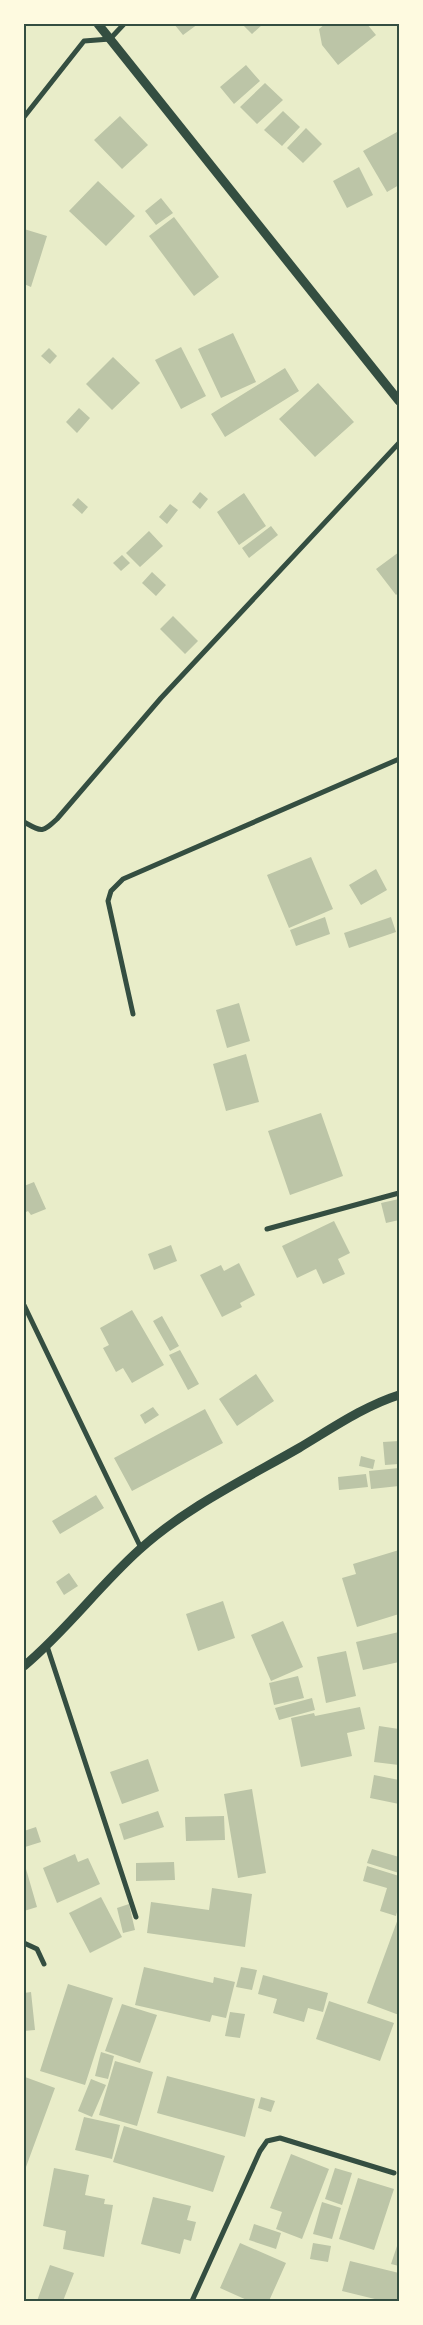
<svg xmlns="http://www.w3.org/2000/svg" width="423" height="2325" viewBox="0 0 423 2325" font-family="'Fira Sans Condensed',sans-serif">
<rect width="100%" height="100%" fill="#e9edc9"/>
<path fill="#bcc5a7" d="M 174,24 L 198,24 L 183,35 Z
M 242,24 L 263,24 L 252,34 Z
M 325,24 L 367,24 L 376,35 L 338,65 L 322,45 L 319,29 Z
M 246,65 L 260,81 L 234,104 L 220,87 Z
M 265,83 L 283,100 L 257,124 L 240,107 Z
M 283,111 L 300,127 L 282,146 L 264,130 Z
M 120,116 L 148,145 L 122,169 L 94,140 Z
M 306,128 L 322,144 L 303,163 L 287,148 Z
M 397,132 L 399,136 L 399,185 L 387,192 L 363,151 Z
M 359,167 L 373,195 L 347,208 L 333,181 Z
M 98,181 L 135,216 L 106,246 L 69,211 Z
M 161,198 L 173,213 L 156,225 L 145,211 Z
M 174,217 L 219,277 L 194,296 L 149,236 Z
M 24,229 L 47,236 L 31,287 L 24,284 Z
M 233,333 L 256,382 L 221,398 L 198,349 Z
M 181,347 L 206,396 L 181,409 L 155,360 Z
M 49,348 L 57,356 L 50,364 L 41,356 Z
M 113,357 L 140,383 L 112,410 L 86,384 Z
M 285,368 L 299,391 L 225,437 L 211,414 Z
M 318,383 L 354,422 L 315,457 L 279,419 Z
M 79,408 L 90,418 L 77,433 L 66,422 Z
M 200,492 L 208,499 L 200,509 L 192,502 Z
M 244,493 L 266,526 L 239,545 L 217,512 Z
M 78,498 L 88,507 L 82,514 L 72,505 Z
M 170,504 L 178,510 L 167,524 L 159,517 Z
M 271,526 L 278,535 L 249,558 L 242,548 Z
M 149,531 L 163,546 L 140,567 L 126,553 Z
M 399,552 L 399,592 L 396,595 L 376,569 Z
M 122,555 L 130,563 L 121,571 L 113,563 Z
M 152,572 L 166,585 L 156,596 L 142,583 Z
M 173,616 L 198,641 L 185,654 L 160,629 Z
M 311,857 L 333,909 L 289,928 L 267,875 Z
M 376,869 L 387,890 L 361,905 L 349,885 Z
M 325,917 L 330,934 L 296,946 L 290,930 Z
M 391,917 L 396,932 L 349,948 L 344,933 Z
M 239,1003 L 250,1041 L 227,1048 L 216,1010 Z
M 246,1054 L 259,1102 L 226,1111 L 213,1064 Z
M 321,1113 L 343,1176 L 290,1195 L 268,1131 Z
M 34,1182 L 46,1209 L 31,1215 L 28,1211 L 24,1213 L 24,1195 L 26,1194 L 24,1186 Z
M 399,1199 L 399,1220 L 386,1223 L 381,1203 Z
M 334,1221 L 350,1253 L 338,1259 L 345,1274 L 323,1284 L 316,1269 L 297,1278 L 282,1246 Z
M 171,1245 L 177,1261 L 154,1270 L 148,1254 Z
M 239,1263 L 255,1295 L 240,1303 L 242,1307 L 222,1317 L 200,1275 L 221,1265 L 224,1271 Z
M 132,1310 L 164,1365 L 132,1383 L 123,1368 L 116,1372 L 103,1348 L 109,1345 L 100,1328 Z
M 162,1316 L 179,1346 L 170,1351 L 153,1321 Z
M 180,1350 L 199,1384 L 188,1390 L 169,1355 Z
M 256,1374 L 274,1401 L 237,1426 L 219,1399 Z
M 153,1407 L 159,1415 L 145,1424 L 140,1415 Z
M 205,1409 L 223,1443 L 132,1491 L 114,1458 Z
M 399,1441 L 399,1464 L 385,1465 L 383,1442 Z
M 361,1456 L 375,1460 L 373,1469 L 359,1466 Z
M 399,1468 L 399,1486 L 371,1489 L 369,1471 Z
M 366,1474 L 368,1487 L 339,1490 L 338,1477 Z
M 96,1495 L 104,1508 L 60,1534 L 52,1521 Z
M 399,1550 L 399,1614 L 357,1627 L 342,1578 L 356,1574 L 353,1564 Z
M 69,1573 L 78,1586 L 64,1595 L 56,1582 Z
M 223,1601 L 235,1638 L 198,1651 L 186,1614 Z
M 283,1621 L 303,1667 L 271,1681 L 251,1635 Z
M 399,1632 L 399,1662 L 363,1670 L 356,1642 Z
M 346,1651 L 356,1696 L 326,1703 L 317,1657 Z
M 298,1676 L 304,1698 L 274,1705 L 269,1683 Z
M 312,1698 L 315,1710 L 279,1720 L 275,1708 Z
M 360,1707 L 365,1729 L 347,1733 L 352,1756 L 301,1767 L 291,1718 L 314,1713 L 315,1716 Z
M 379,1726 L 399,1729 L 399,1765 L 374,1762 Z
M 148,1759 L 159,1791 L 122,1804 L 110,1772 Z
M 374,1775 L 399,1780 L 399,1804 L 370,1798 Z
M 252,1789 L 266,1873 L 238,1878 L 224,1794 Z
M 158,1811 L 164,1827 L 124,1840 L 119,1824 Z
M 224,1816 L 225,1840 L 186,1841 L 185,1817 Z
M 36,1827 L 41,1842 L 25,1847 L 24,1831 Z
M 372,1849 L 399,1857 L 399,1873 L 367,1863 Z
M 75,1854 L 78,1862 L 88,1858 L 100,1884 L 57,1903 L 43,1868 Z
M 24,1862 L 37,1907 L 24,1911 Z
M 174,1862 L 175,1880 L 136,1881 L 136,1863 Z
M 367,1866 L 399,1876 L 399,1904 L 396,1916 L 380,1911 L 387,1888 L 363,1881 Z
M 212,1888 L 252,1894 L 245,1947 L 147,1933 L 151,1902 L 209,1910 Z
M 101,1897 L 122,1937 L 90,1953 L 69,1913 Z
M 129,1904 L 135,1930 L 123,1933 L 117,1908 Z
M 399,1916 L 399,2015 L 367,2003 Z
M 144,1967 L 213,1983 L 214,1977 L 235,1982 L 226,2018 L 212,2015 L 210,2022 L 135,2005 Z
M 241,1967 L 257,1970 L 252,1990 L 236,1987 Z
M 263,1975 L 328,1993 L 323,2012 L 308,2008 L 304,2022 L 273,2013 L 277,1999 L 258,1994 Z
M 68,1984 L 113,1998 L 85,2085 L 40,2071 Z
M 31,1992 L 35,2030 L 24,2031 L 24,1993 Z
M 329,2001 L 394,2023 L 380,2061 L 316,2039 Z
M 122,2004 L 157,2015 L 140,2063 L 105,2051 Z
M 230,2012 L 245,2014 L 240,2038 L 225,2036 Z
M 101,2052 L 114,2056 L 108,2079 L 95,2076 Z
M 115,2061 L 153,2072 L 137,2126 L 99,2115 Z
M 167,2076 L 255,2099 L 245,2137 L 157,2113 Z
M 25,2077 L 55,2088 L 26,2167 L 24,2166 Z
M 91,2079 L 106,2085 L 92,2117 L 78,2111 Z
M 261,2097 L 275,2101 L 271,2112 L 258,2108 Z
M 84,2117 L 120,2125 L 112,2159 L 75,2150 Z
M 124,2126 L 225,2156 L 213,2192 L 113,2162 Z
M 291,2154 L 329,2169 L 302,2239 L 276,2229 L 282,2212 L 270,2208 Z
M 54,2168 L 89,2175 L 85,2195 L 105,2199 L 104,2204 L 113,2205 L 104,2257 L 63,2249 L 66,2231 L 43,2226 Z
M 335,2168 L 352,2173 L 342,2205 L 325,2199 Z
M 358,2178 L 394,2189 L 374,2250 L 339,2239 Z
M 153,2197 L 191,2206 L 187,2220 L 196,2222 L 191,2241 L 184,2239 L 180,2254 L 141,2244 Z
M 322,2202 L 341,2208 L 332,2239 L 313,2234 Z
M 254,2224 L 281,2233 L 276,2249 L 249,2240 Z
M 399,2240 L 399,2266 L 391,2264 Z
M 240,2243 L 286,2263 L 269,2301 L 249,2301 L 220,2288 Z
M 313,2243 L 331,2246 L 328,2262 L 310,2259 Z
M 350,2261 L 399,2273 L 399,2301 L 383,2301 L 342,2291 Z
M 50,2265 L 74,2273 L 63,2301 L 37,2301 Z"/>
<g fill="none" stroke-linecap="round" stroke-linejoin="round">
<path stroke="#344e41" stroke-width="5" d="M 24,117 L 84,41 L 110,39 L 124,24
M 24,822 C 42,832 42,833 57,819 L 161,698 L 399,443
M 133,1014 L 108,901 L 111,891 L 123,879 L 399,759
M 267,1229 L 399,1193
M 24,1305 L 141,1548
M 47,1646 L 136,1917
M 24,1943 L 37,1949 L 44,1964
M 192,2301 L 260,2151 L 267,2141 L 280,2138 L 394,2173"/>
<path stroke="#344e41" stroke-width="9" d="M 98,24 L 399,401
M 24,1666 C 66,1631 98,1587 139,1550 C 185,1508 245,1479 299,1448 C 331,1429 364,1406 399,1395"/>
</g>
<rect width="423" height="2325" fill="none" stroke="#fefae0" stroke-width="50"/>
<rect x="25" y="25" width="373" height="2275" fill="none" stroke="#344e41" stroke-width="2"/>
</svg>
